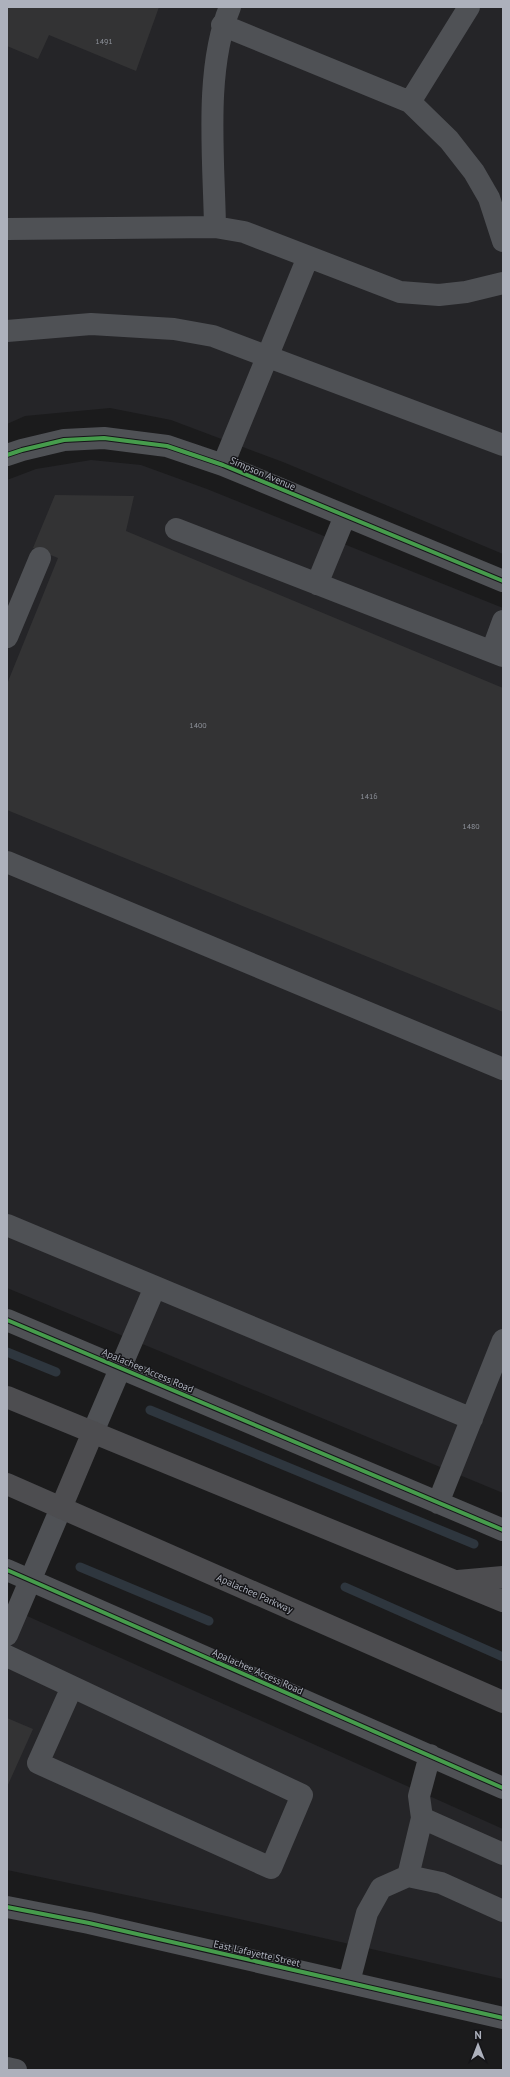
<svg xmlns="http://www.w3.org/2000/svg" width="510" height="2077" viewBox="0 0 510 2077" font-family="'PT Sans',sans-serif">
<rect width="100%" height="100%" fill="#1b1b1c"/>
<path fill="#252528" d="M 7,7 L 503,7 L 503,554 L 283,462 L 171,420 L 110,408 L 25,416 L 7,424 Z
M 91,460 L 141,465 L 207,489 L 503,608 L 503,1493 L 7,1288 L 7,480 L 36,469 Z
M 7,1607 L 503,1829 L 503,1979 L 226,1916 L 7,1870 Z"/>
<g fill="none" stroke-linecap="round" stroke-linejoin="round">
<path stroke="#2e363e" stroke-width="9" d="M 7,1352 L 56,1372
M 150,1410 L 474,1544
M 80,1567 L 209,1621
M 345,1587 L 503,1657"/>
</g>
<path fill="#333334" d="M 7,7 L 159,7 L 136,71 L 49,35 L 38,59 L 7,46 Z
M 55,495 L 134,496 L 126,531 L 503,688 L 503,1012 L 7,810 L 7,684 L 58,558 L 33,548 Z
M 7,1718 L 33,1729 L 7,1787 Z"/>
<g fill="none" stroke-linecap="round" stroke-linejoin="round">
<path stroke="#4f5155" stroke-width="22" d="M 222,25 L 410,102 L 449,140 L 474,172 L 489,198 L 503,241
M 410,102 L 469,7
M 215,227 C 214,160 204,70 230,7
M 7,229 L 215,227 L 244,232 L 400,292 L 439,295 L 466,292 L 503,283
M 7,331 L 91,324 L 174,329 L 213,336 L 503,445
M 7,455 L 22,450 L 64,440 L 104,438 L 167,446 L 223,465 L 503,581
M 223,465 L 308,257
M 176,529 L 503,656
M 317,584 L 345,516
M 7,637 L 40,558
M 492,651 L 503,621
M 7,862 L 503,1069
M 7,1225 L 472,1419
M 7,1320 L 503,1530
M 93,1432 L 155,1287
M 438,1503 L 503,1340
M 7,1570 L 503,1788
M 7,1635 L 61,1508
M 7,1656 L 302,1795 L 271,1868 L 38,1763 L 72,1687
M 422,1818 L 503,1854
M 408,1876 L 422,1818 L 419,1796 L 430,1755
M 7,1907 L 89,1923 L 503,2018
M 349,1982 L 367,1913 L 381,1888 L 408,1876 L 441,1883 L 503,1911
M 7,2068 L 16,2070"/>
<path stroke="#4d4d50" stroke-width="22" d="M 7,1397 L 503,1601
M 7,1484 L 503,1702
M 61,1508 L 93,1432
M 458,1581 L 503,1577"/>
<defs>
<path id="cycleway" d="M 7,455 L 22,450 L 64,440 L 104,438 L 167,446 L 223,465 L 503,581
M 7,1320 L 503,1530
M 7,1570 L 503,1788
M 7,1907 L 89,1923 L 503,2018"/>
</defs>
<use href="#cycleway" stroke="#151518" stroke-width="6"/>
<use href="#cycleway" stroke="#469c4c" stroke-width="4"/>
</g>
<g text-anchor="middle" stroke-width="3" stroke-linejoin="round" paint-order="stroke">
<g font-size="8" fill="#8e929a">
<text x="104" y="44">1491</text>
<text x="198" y="728">1400</text>
<text x="369" y="799">1416</text>
<text x="471" y="829">1480</text>
</g>
<g font-size="10" fill="#adb1bc" stroke="#151518">
<text transform="translate(263 473) rotate(23)" y="4">Simpson Avenue</text>
<text transform="translate(148 1370) rotate(23)" y="4">Apalachee Access Road</text>
<text transform="translate(255 1593) rotate(24)" y="4">Apalachee Parkway</text>
<text transform="translate(258 1671) rotate(24)" y="4">Apalachee Access Road</text>
<text transform="translate(257 1953) rotate(13)" y="4">East Lafayette Street</text>
</g>
</g>
<rect width="510" height="2077" fill="none" stroke="#adb1bc" stroke-width="16"/>
<g transform="translate(478 2045)" stroke="#151518" stroke-width="3" paint-order="stroke">
<path d="M0-3L7 15L0 10L-7 15Z" fill="#adb1bc"/>
<text y="-6" font-size="11" font-weight="bold" text-anchor="middle" fill="#adb1bc">N</text>
</g>
</svg>
